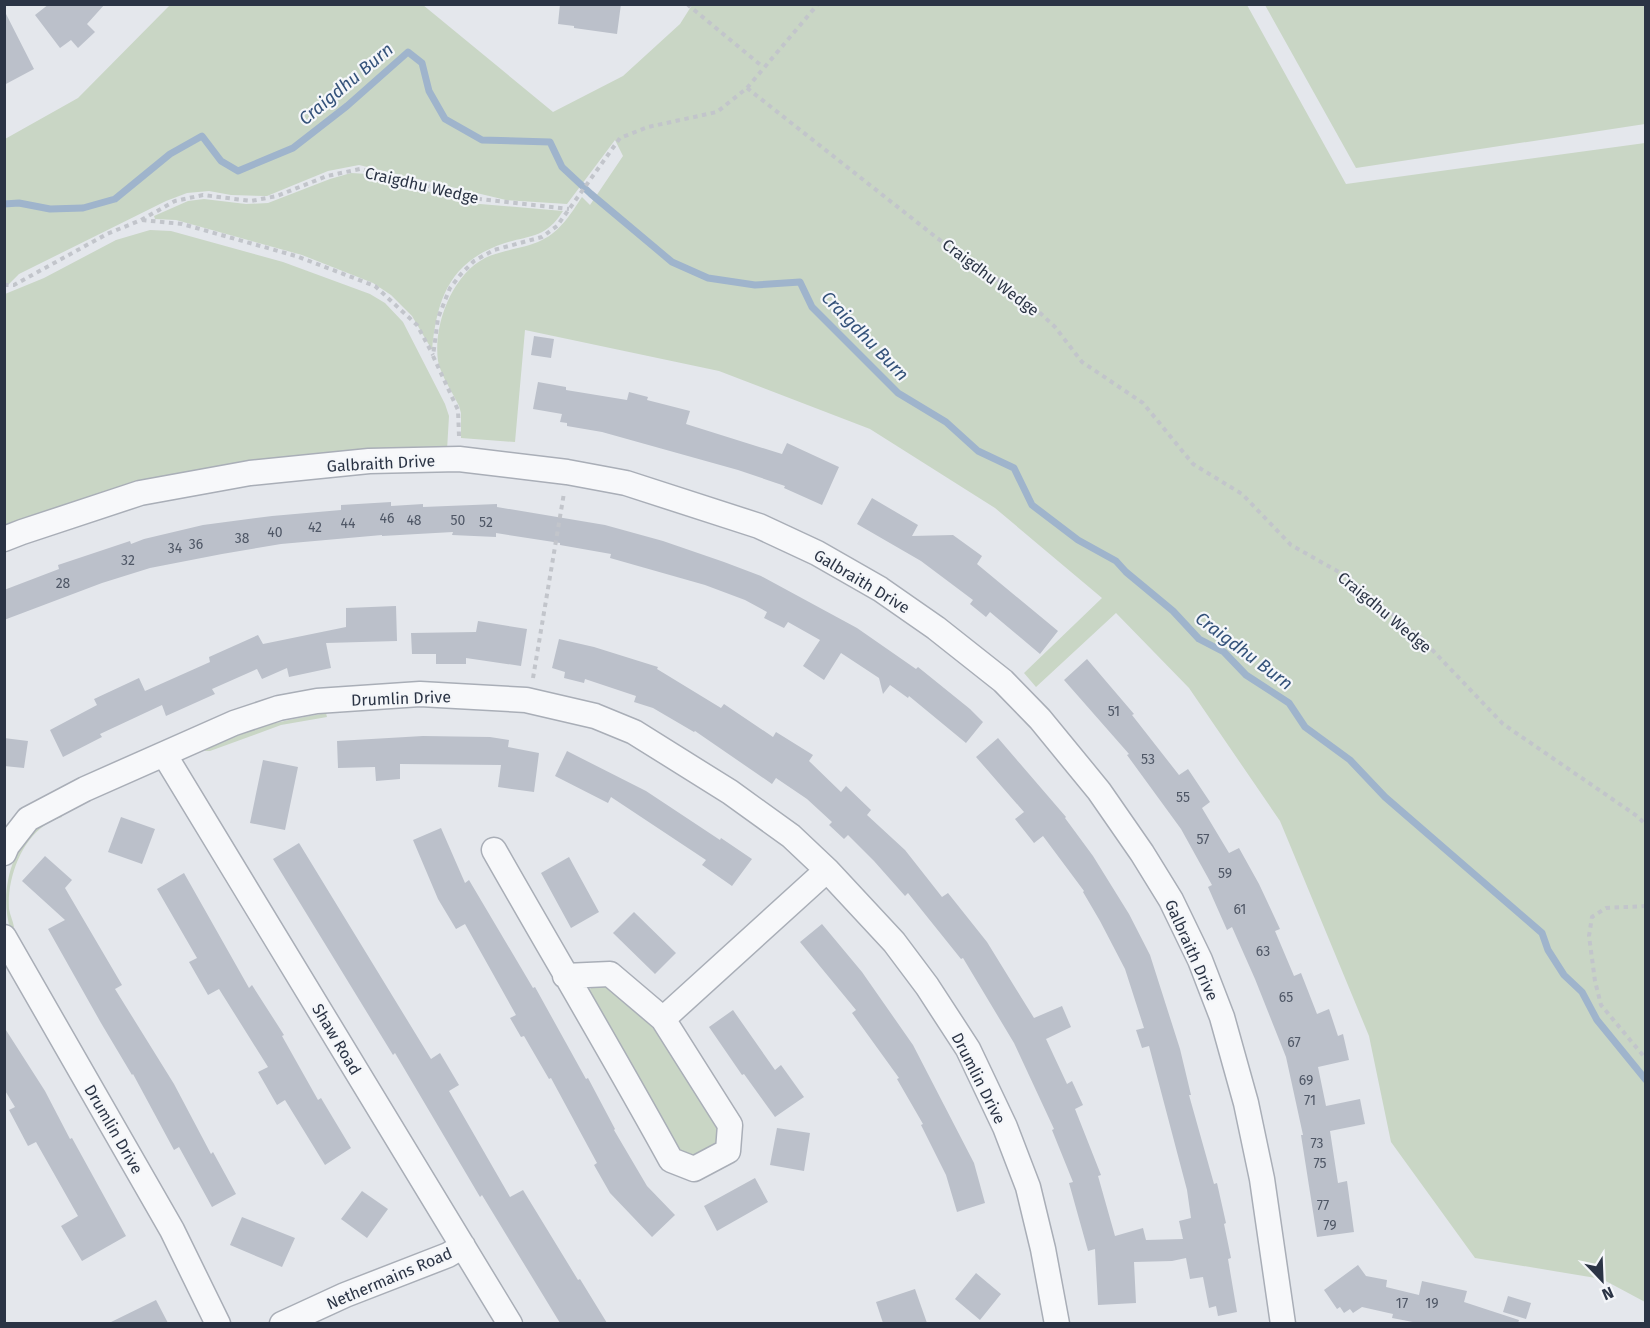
<svg xmlns="http://www.w3.org/2000/svg" width="1650" height="1328" viewBox="0 0 1650 1328" font-family="'Fira Sans',sans-serif">
<rect width="100%" height="100%" fill="#e4e7ec"/>
<path fill="#c9d6c5" d="M 170,5 L 423,5 L 553,112 L 623,76 L 680,24 L 692,5 L 1247,5 L 1346,184 L 1645,143 L 1645,1302 L 1602,1279 L 1475,1258 L 1391,1142 L 1369,1036 L 1280,821 L 1189,688 L 1116,613 L 1036,687 L 1024,673 L 1102,598 L 995,508 L 870,429 L 719,371 L 525,330 L 515,442 L 461,438 L 461,413 L 459,406 C 453,393 441,376 438,361 C 433,325 452,275 485,258 C 504,249 524,249 542,240 C 560,232 572,212 582,197 L 590,205 L 623,156 L 615,140 L 567,204 L 506,200 L 359,165 L 328,171 L 267,196 L 231,195 L 209,191 L 187,193 L 166,201 L 19,274 L 5,288 L 5,139 L 78,98 Z
M 1265,5 L 1645,5 L 1645,124 L 1356,168 Z
M 351,173 L 368,174 L 468,203 L 563,211 C 546,238 531,235 505,243 C 450,261 437,298 432,350 L 412,316 L 391,295 L 373,283 L 302,255 L 176,220 L 155,219 L 154,216 L 188,201 L 204,199 L 246,204 L 268,203 L 330,179 Z
M 150,230 L 171,231 L 283,262 L 370,294 L 385,303 L 403,322 L 445,404 L 449,416 L 447,450 L 413,451 L 5,530 L 5,294 L 44,278 L 116,240 Z
M 326,713 L 327,717 L 281,725 L 210,751 L 204,751 C 240,727 285,721 326,713 Z
M 60,813 L 62,817 C 56,819 50,821 45,825 C 20,842 7,880 9,909 C 10,915 13,921 14,927 L 10,929 C 0,892 10,850 39,825 C 45,820 53,816 60,813 Z
M 603,983 L 637,1009 L 652,1026 L 722,1126 L 725,1134 L 711,1158 L 682,1157 L 588,996 L 589,990 L 595,984 Z"/>
<g fill="none" stroke-linecap="round" stroke-linejoin="round">
<path stroke="#9fb4cc" stroke-width="7" d="M 4,204 L 19,203 L 50,209 L 83,208 L 115,199 L 170,154 L 202,136 L 221,161 L 238,171 L 293,148 L 347,106 L 408,52 L 422,63 L 429,91 L 445,119 L 482,140 L 550,142 L 562,167 L 591,194 L 672,262 L 708,278 L 755,285 L 800,282 L 812,307 L 898,393 L 946,422 L 978,451 L 1014,468 L 1032,505 L 1078,540 L 1116,561 L 1126,572 L 1173,611 L 1199,639 L 1224,652 L 1246,675 L 1289,703 L 1305,727 L 1350,760 L 1385,797 L 1542,933 L 1548,950 L 1564,975 L 1582,992 L 1597,1020 L 1646,1080"/>
</g>
<path fill="#bbc0ca" d="M 49,4 L 105,4 L 87,24 L 95,32 L 78,48 L 71,40 L 60,48 L 35,15 Z
M 560,4 L 621,4 L 617,34 L 574,28 L 574,26 L 558,24 Z
M 4,10 L 34,69 L 4,85 Z
M 534,336 L 554,339 L 551,358 L 531,355 Z
M 538,382 L 566,387 L 566,390 L 627,400 L 629,392 L 648,397 L 647,400 L 690,411 L 686,424 L 782,454 L 787,443 L 839,467 L 822,505 L 784,488 L 785,486 L 738,470 L 602,432 L 567,426 L 567,423 L 560,422 L 562,414 L 533,409 Z
M 872,498 L 918,525 L 912,536 L 953,535 L 982,556 L 977,564 L 1058,631 L 1040,654 L 990,612 L 986,617 L 970,604 L 973,600 L 921,561 L 857,524 Z
M 391,502 L 391,506 L 423,504 L 423,507 L 497,504 L 497,507 L 605,525 L 663,541 L 724,562 L 761,576 L 857,628 L 916,669 L 918,667 L 970,709 L 983,722 L 966,743 L 909,696 L 908,698 L 890,685 L 883,694 L 879,678 L 841,653 L 824,680 L 803,666 L 820,640 L 788,622 L 784,628 L 764,618 L 767,612 L 745,600 L 705,585 L 610,558 L 611,554 L 560,545 L 560,543 L 496,533 L 496,537 L 452,535 L 453,532 L 382,536 L 382,535 L 281,544 L 222,554 L 150,568 L 102,583 L 4,620 L 4,590 L 59,569 L 58,565 L 130,541 L 131,544 L 144,539 L 203,525 L 272,516 L 341,510 L 341,505 Z
M 396,606 L 397,641 L 326,643 L 331,668 L 289,677 L 287,668 L 262,679 L 257,669 L 212,689 L 215,694 L 166,716 L 162,705 L 100,734 L 102,737 L 63,757 L 50,730 L 97,705 L 94,699 L 139,678 L 145,691 L 210,662 L 209,657 L 258,635 L 263,644 L 346,627 L 346,608 Z
M 478,621 L 527,629 L 521,666 L 466,658 L 466,664 L 436,664 L 436,654 L 412,654 L 411,633 L 476,632 Z
M 559,639 L 594,647 L 658,667 L 657,669 L 721,708 L 724,704 L 773,737 L 776,732 L 813,755 L 809,761 L 841,792 L 846,786 L 871,810 L 867,815 L 905,850 L 942,897 L 948,893 L 987,942 L 1034,1018 L 1062,1006 L 1071,1027 L 1046,1039 L 1067,1084 L 1072,1081 L 1083,1105 L 1075,1109 L 1101,1175 L 1098,1176 L 1115,1236 L 1143,1228 L 1146,1240 L 1183,1239 L 1179,1221 L 1191,1218 L 1187,1190 L 1149,1046 L 1142,1048 L 1136,1030 L 1144,1028 L 1125,969 L 1100,921 L 1083,892 L 1084,891 L 1043,836 L 1034,843 L 1015,819 L 1024,812 L 976,757 L 998,738 L 1066,817 L 1065,818 L 1093,856 L 1129,914 L 1150,955 L 1180,1049 L 1191,1095 L 1189,1095 L 1214,1184 L 1217,1183 L 1226,1223 L 1224,1224 L 1231,1258 L 1228,1259 L 1237,1312 L 1218,1316 L 1216,1306 L 1209,1308 L 1203,1277 L 1190,1279 L 1186,1258 L 1172,1261 L 1134,1262 L 1136,1303 L 1098,1305 L 1095,1249 L 1088,1251 L 1069,1183 L 1073,1182 L 1052,1130 L 1054,1129 L 1014,1043 L 963,958 L 961,959 L 908,893 L 905,896 L 874,861 L 848,835 L 844,839 L 829,825 L 832,822 L 807,799 L 776,778 L 772,784 L 695,731 L 694,732 L 653,708 L 634,702 L 636,696 L 585,679 L 584,683 L 564,678 L 565,672 L 552,668 Z
M 1087,659 L 1134,714 L 1132,715 L 1179,775 L 1188,769 L 1210,802 L 1202,808 L 1229,853 L 1239,848 L 1259,884 L 1280,929 L 1275,931 L 1294,976 L 1301,973 L 1317,1014 L 1329,1009 L 1338,1036 L 1343,1034 L 1349,1060 L 1318,1067 L 1326,1106 L 1360,1099 L 1365,1124 L 1330,1131 L 1338,1183 L 1347,1181 L 1354,1232 L 1317,1237 L 1301,1135 L 1303,1135 L 1286,1057 L 1255,979 L 1232,927 L 1227,930 L 1208,887 L 1212,885 L 1181,829 L 1127,755 L 1129,754 L 1064,680 Z
M 423,736 L 490,737 L 509,740 L 508,747 L 539,753 L 534,792 L 498,787 L 501,765 L 400,764 L 400,779 L 376,781 L 375,767 L 338,768 L 337,741 Z
M 4,738 L 28,741 L 24,768 L 4,766 Z
M 567,751 L 646,791 L 720,840 L 721,838 L 752,859 L 732,886 L 702,865 L 706,860 L 611,797 L 608,803 L 555,776 Z
M 263,760 L 298,767 L 285,830 L 250,823 Z
M 121,817 L 155,829 L 142,864 L 108,852 Z
M 441,828 L 465,883 L 469,880 L 533,988 L 535,987 L 586,1079 L 588,1078 L 615,1129 L 614,1130 L 647,1186 L 675,1215 L 652,1237 L 610,1193 L 594,1165 L 597,1163 L 551,1078 L 549,1079 L 524,1036 L 521,1037 L 510,1018 L 516,1015 L 465,924 L 456,929 L 438,899 L 413,840 Z
M 299,843 L 431,1059 L 440,1053 L 459,1085 L 449,1091 L 510,1197 L 523,1190 L 578,1280 L 580,1279 L 607,1323 L 560,1323 L 482,1195 L 480,1197 L 395,1053 L 393,1055 L 273,859 Z
M 45,856 L 72,880 L 65,888 L 122,985 L 115,989 L 174,1084 L 211,1154 L 213,1152 L 236,1194 L 212,1207 L 179,1147 L 174,1150 L 133,1074 L 132,1075 L 101,1023 L 48,929 L 65,920 L 22,881 Z
M 569,857 L 599,912 L 571,928 L 541,873 Z
M 184,873 L 249,988 L 252,985 L 284,1035 L 282,1036 L 318,1100 L 321,1098 L 351,1148 L 325,1165 L 285,1100 L 277,1105 L 258,1072 L 268,1067 L 219,989 L 208,995 L 189,962 L 197,958 L 157,889 Z
M 634,912 L 676,953 L 655,974 L 613,933 Z
M 822,924 L 862,972 L 913,1045 L 974,1163 L 985,1203 L 957,1212 L 946,1175 L 921,1125 L 923,1124 L 897,1079 L 899,1078 L 852,1013 L 856,1010 L 800,942 Z
M 733,1010 L 775,1070 L 781,1065 L 804,1097 L 775,1117 L 744,1074 L 742,1075 L 709,1027 Z
M 4,1027 L 45,1091 L 70,1139 L 72,1138 L 126,1236 L 82,1261 L 61,1226 L 78,1216 L 36,1142 L 28,1146 L 9,1110 L 15,1107 L 4,1089 Z
M 777,1128 L 810,1133 L 804,1171 L 770,1165 Z
M 755,1178 L 768,1202 L 717,1231 L 704,1206 Z
M 362,1191 L 388,1209 L 367,1238 L 341,1219 Z
M 242,1217 L 295,1238 L 282,1267 L 230,1245 Z
M 1358,1265 L 1366,1276 L 1387,1280 L 1386,1287 L 1419,1295 L 1422,1281 L 1467,1291 L 1464,1302 L 1519,1320 L 1518,1323 L 1418,1323 L 1392,1318 L 1393,1314 L 1362,1307 L 1353,1313 L 1350,1309 L 1344,1313 L 1340,1307 L 1337,1309 L 1324,1290 Z
M 976,1273 L 1001,1294 L 980,1320 L 955,1299 Z
M 915,1289 L 927,1323 L 883,1323 L 876,1302 Z
M 1508,1296 L 1531,1303 L 1526,1319 L 1503,1312 Z
M 156,1300 L 168,1323 L 109,1323 Z"/>
<g fill="none" stroke-linecap="round" stroke-linejoin="round">
<defs>
<path id="minor" d="M 4,539 L 22,532 L 140,493 L 250,473 L 369,461 L 459,459 L 567,472 L 626,483 L 759,526 L 817,553 L 880,589 L 936,628 L 1003,681 L 1040,719 L 1099,791 L 1142,853 L 1171,900 L 1200,960 L 1222,1017 L 1246,1103 L 1262,1179 L 1283,1324
M 164,754 L 510,1324
M 494,850 C 553,954 614,1056 671,1160 L 694,1169 L 728,1151 L 730,1125 L 663,1019 L 610,974 L 565,976
M 4,853 L 7,846 L 28,819 L 85,789 L 234,723 L 279,708 L 317,701 L 420,694 L 526,700 L 595,716 L 634,732 L 730,792 L 791,836 L 827,870 L 894,942 L 927,986 L 968,1049 L 1005,1127 L 1028,1187 L 1043,1249 L 1057,1324
M 4,937 L 172,1230 L 218,1324
M 663,1019 L 827,870
M 282,1324 L 345,1295 L 448,1255 L 463,1246"/>
</defs>
<use href="#minor" stroke="#a9aeb7" stroke-width="27"/>
<path stroke="#c2c5cb" stroke-width="4" stroke-dasharray="4.5 4.5" stroke-linecap="butt" d="M 687,4 L 763,67
M 747,88 L 937,238 L 1023,297 L 1055,327 L 1082,362 L 1143,403 L 1193,464 L 1242,494 L 1291,545 L 1346,576 L 1421,638 L 1503,724 L 1637,816 L 1646,825
M 142,220 L 182,224 L 296,256 L 375,286 L 417,325 L 433,355
M 4,285 L 14,285 L 107,234 L 141,220 L 175,201 L 203,195 L 251,201 L 277,196 L 327,176 L 360,169 L 480,199 L 569,209
M 459,436 L 458,410 L 433,356 L 438,318 L 450,288 L 461,274 L 474,261 L 494,250 L 542,237 L 557,226 L 620,138 L 648,127 L 717,112 L 747,88 L 818,4
M 533,678 L 564,493
M 1646,906 L 1606,908 L 1592,917 L 1589,936 L 1595,981 L 1601,1005 L 1646,1059"/>
<use href="#minor" stroke="#f7f8fa" stroke-width="24"/>
</g>
<g text-anchor="middle" stroke-width="4.5" stroke-linejoin="round" paint-order="stroke">
<g font-size="14" fill="#4f5766">
<text x="387" y="523">46</text>
<text x="414" y="525">48</text>
<text x="458" y="525">50</text>
<text x="486" y="527">52</text>
<text x="348" y="528">44</text>
<text x="315" y="532">42</text>
<text x="275" y="537">40</text>
<text x="242" y="543">38</text>
<text x="196" y="549">36</text>
<text x="175" y="553">34</text>
<text x="128" y="565">32</text>
<text x="63" y="588">28</text>
<text x="1114" y="716">51</text>
<text x="1148" y="764">53</text>
<text x="1183" y="802">55</text>
<text x="1203" y="844">57</text>
<text x="1225" y="878">59</text>
<text x="1240" y="914">61</text>
<text x="1263" y="956">63</text>
<text x="1286" y="1002">65</text>
<text x="1294" y="1047">67</text>
<text x="1306" y="1085">69</text>
<text x="1310" y="1105">71</text>
<text x="1317" y="1148">73</text>
<text x="1320" y="1168">75</text>
<text x="1323" y="1210">77</text>
<text x="1330" y="1230">79</text>
<text x="1402" y="1308">17</text>
<text x="1432" y="1308">19</text>
</g>
<g font-size="16" fill="#2b3445" stroke="#f4f6f9">
<text transform="translate(422 185) rotate(13)" y="6">Craigdhu Wedge</text>
<text transform="translate(991 277) rotate(37)" y="6">Craigdhu Wedge</text>
<text transform="translate(381 463) rotate(-3)" y="6">Galbraith Drive</text>
<text transform="translate(862 581) rotate(31)" y="6">Galbraith Drive</text>
<text transform="translate(1385 612) rotate(40)" y="6">Craigdhu Wedge</text>
<text transform="translate(401 698) rotate(-2)" y="6">Drumlin Drive</text>
<text transform="translate(1192 950) rotate(66)" y="6">Galbraith Drive</text>
<text transform="translate(337 1039) rotate(59)" y="6">Shaw Road</text>
<text transform="translate(979 1078) rotate(63)" y="6">Drumlin Drive</text>
<text transform="translate(114 1129) rotate(60)" y="6">Drumlin Drive</text>
<text transform="translate(389 1278) rotate(-23)" y="6">Nethermains Road</text>
</g>
<g font-size="18" font-style="italic" fill="#34527a" stroke="#f4f6f9">
<text transform="translate(346 84) rotate(-40)" y="6">Craigdhu Burn</text>
<text transform="translate(865 336) rotate(46)" y="6">Craigdhu Burn</text>
<text transform="translate(1244 651) rotate(37)" y="6">Craigdhu Burn</text>
</g>
</g>
<rect width="1650" height="1328" fill="none" stroke="#2b3445" stroke-width="12"/>
<g transform="translate(1602 1280) rotate(157)" stroke="#f4f6f9" stroke-width="4.5" paint-order="stroke">
<path d="M0-4.5L10 22L0 15L-10 22Z" fill="#2b3445"/>
<text y="-9" font-size="16" font-weight="bold" text-anchor="middle" fill="#2b3445">N</text>
</g>
</svg>
